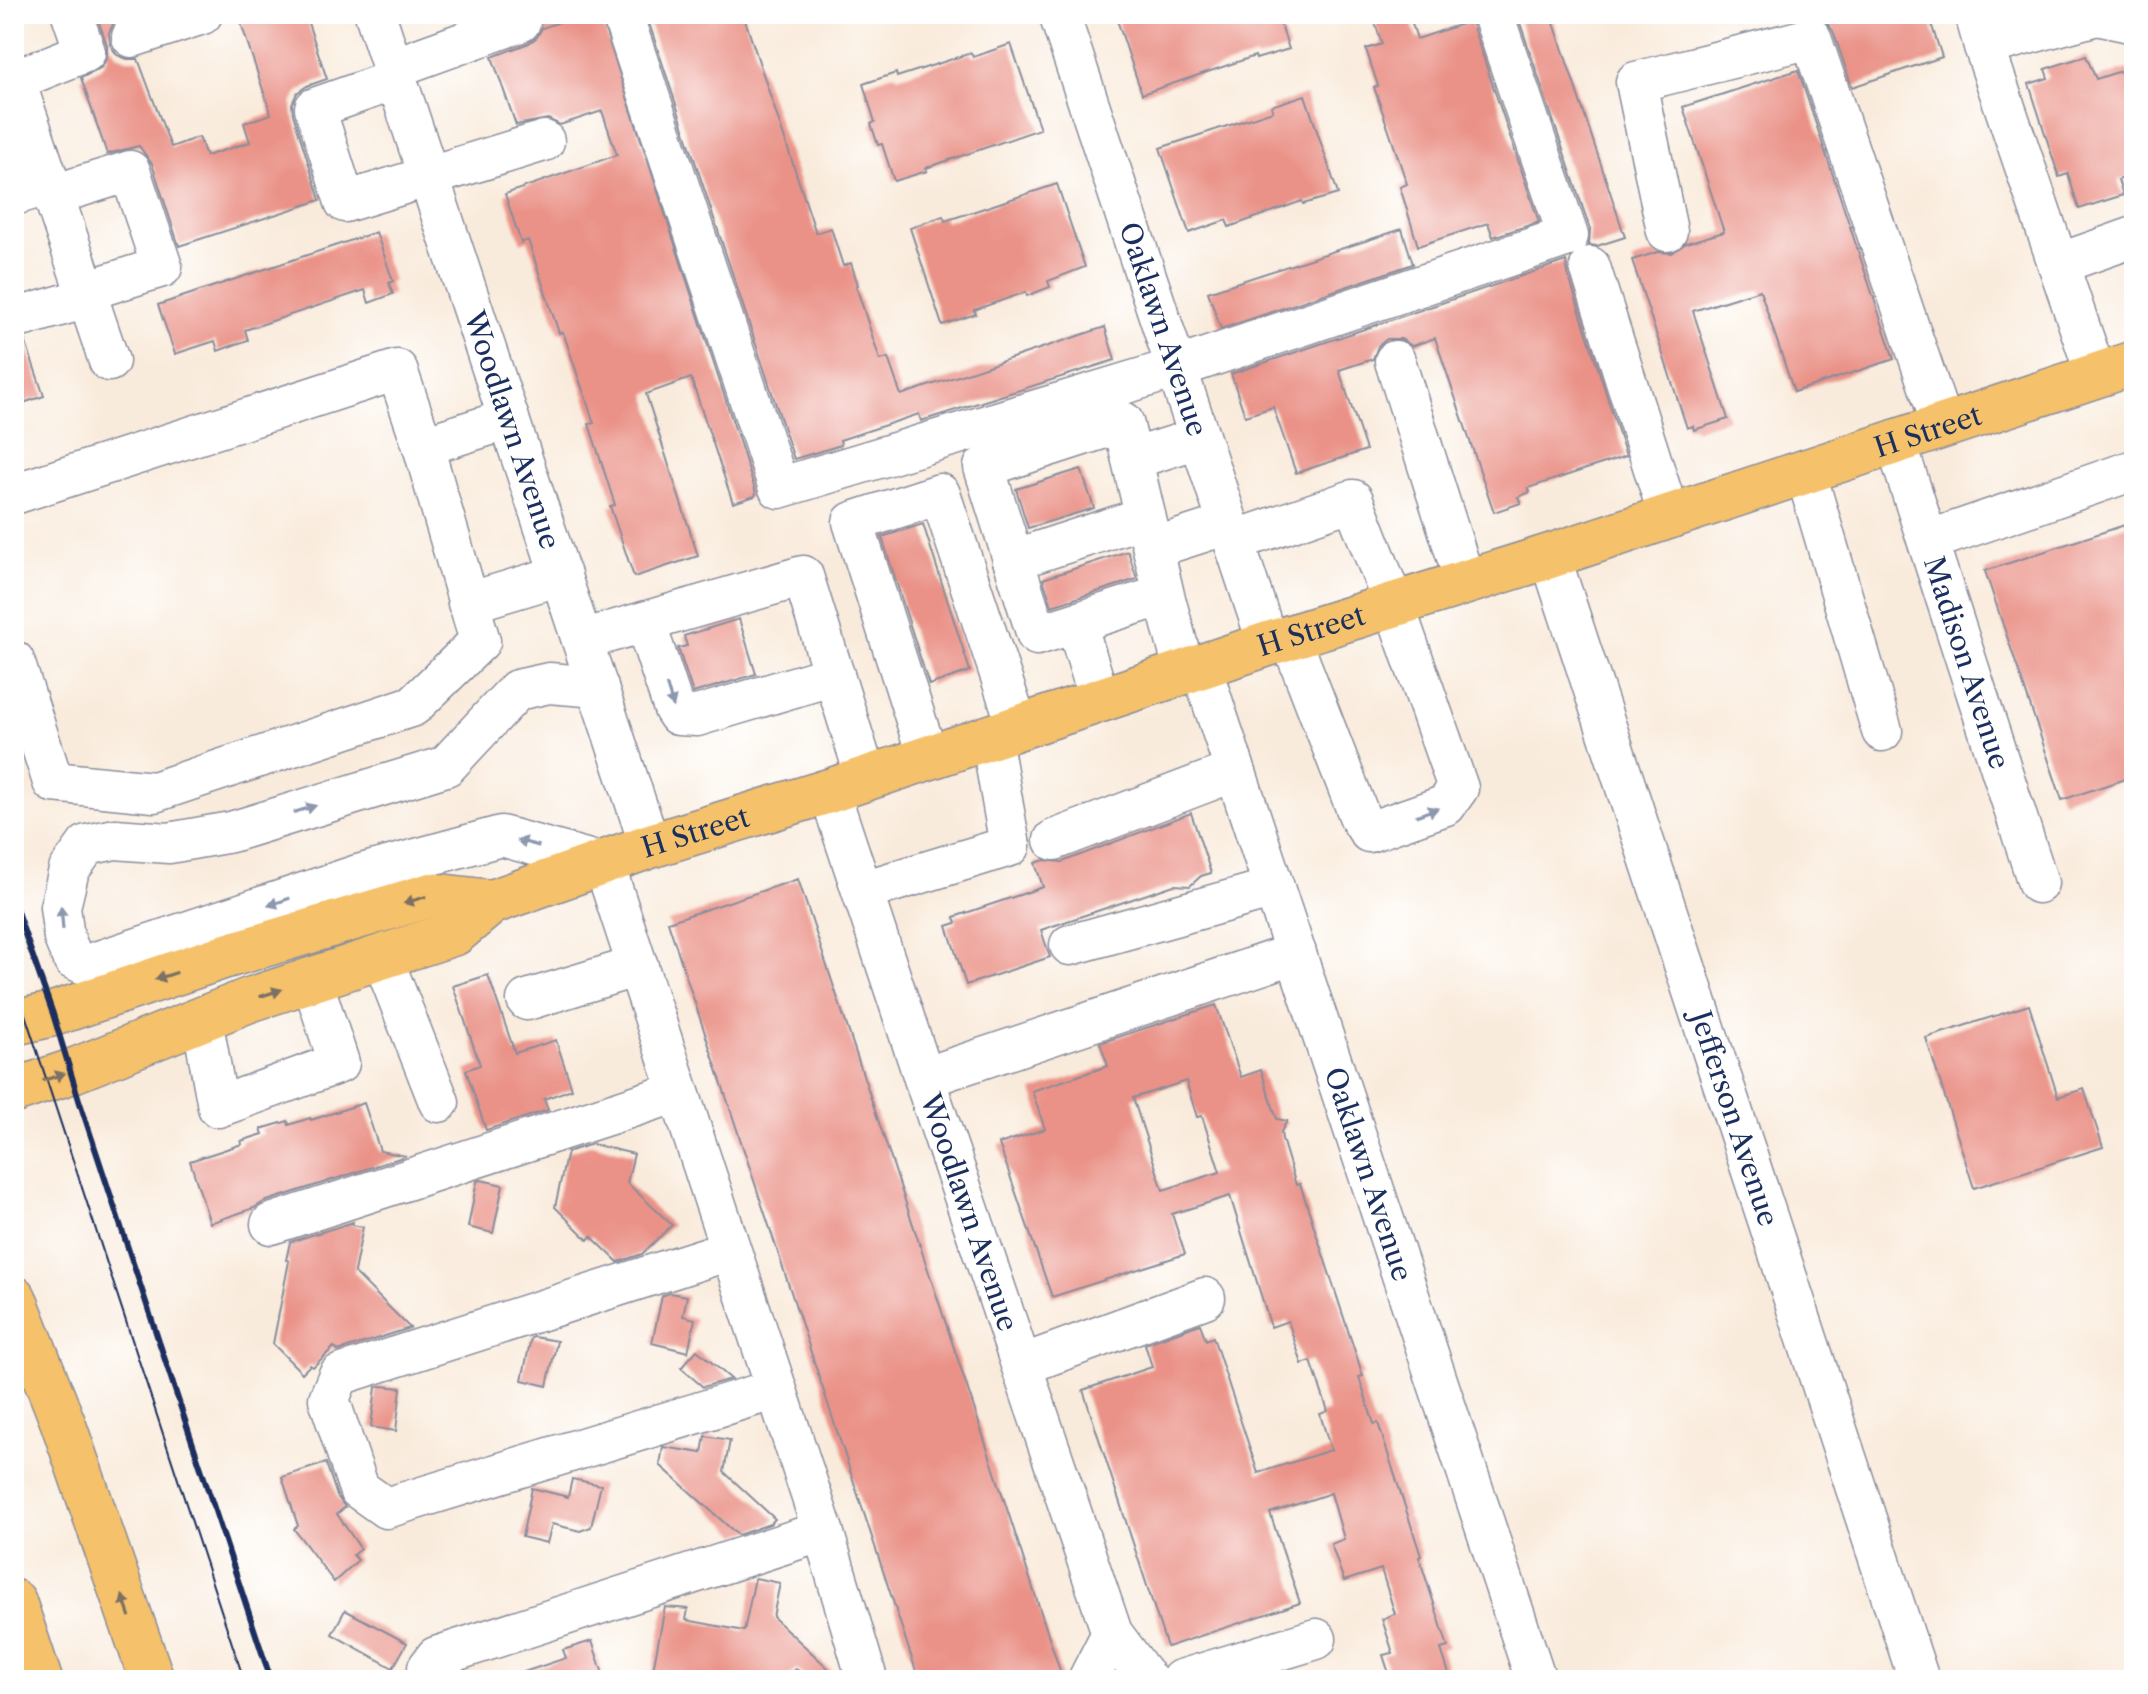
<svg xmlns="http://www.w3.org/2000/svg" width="2148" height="1694" viewBox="0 0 2148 1694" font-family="'Libre Caslon Text',serif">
<rect width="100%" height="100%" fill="#fff"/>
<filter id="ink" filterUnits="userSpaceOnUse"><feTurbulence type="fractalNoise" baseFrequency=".0125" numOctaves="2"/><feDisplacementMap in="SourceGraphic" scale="16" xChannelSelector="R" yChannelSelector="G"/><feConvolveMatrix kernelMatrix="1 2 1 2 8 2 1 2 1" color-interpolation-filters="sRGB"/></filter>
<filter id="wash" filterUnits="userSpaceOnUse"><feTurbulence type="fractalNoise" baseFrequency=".006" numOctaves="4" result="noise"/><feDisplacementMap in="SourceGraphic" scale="32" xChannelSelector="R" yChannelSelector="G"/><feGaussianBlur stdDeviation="1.8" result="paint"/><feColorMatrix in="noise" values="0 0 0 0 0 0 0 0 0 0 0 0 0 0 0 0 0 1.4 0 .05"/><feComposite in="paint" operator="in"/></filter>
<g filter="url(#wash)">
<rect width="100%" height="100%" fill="#f9ebdb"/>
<g id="blocks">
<path fill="#ea9287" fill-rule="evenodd" d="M 96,14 L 128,14 L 114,22 L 109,33 L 110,45 L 117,55 L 127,59 L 138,59 L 171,147 L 199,137 L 206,156 L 250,142 L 244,123 L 271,114 L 238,14 L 305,14 L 327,79 L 307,86 L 297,93 L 292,104 L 293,114 L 320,200 L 179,246 L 152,164 L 139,146 L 107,154 L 81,78 L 102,67 L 107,57 L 107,45 Z
M 582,14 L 600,14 L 756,493 L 755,496 L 733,503 L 691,378 L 646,394 L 698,556 L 634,577 L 610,506 L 615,505 L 589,424 L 594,423 L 563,332 L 559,333 L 528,240 L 521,243 L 505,194 L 617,155 L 602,111 L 560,125 L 548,119 L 516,125 L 492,57 L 529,43 L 537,37 L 542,28 Z
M 646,14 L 743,14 L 816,233 L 831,228 L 843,266 L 851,263 L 858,285 L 856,286 L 880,360 L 888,358 L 901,395 L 1105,327 L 1115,360 L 921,421 L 919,414 L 840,440 L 841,445 L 794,459 Z
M 1115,14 L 1277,14 L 1289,49 L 1256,59 L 1255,56 L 1142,94 Z
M 1372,14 L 1409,14 L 1417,39 L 1471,21 L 1539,222 L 1493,237 L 1488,223 L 1418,246 L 1400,187 L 1407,184 L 1374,87 L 1378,86 L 1366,49 L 1382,44 Z
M 1517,14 L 1551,14 L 1625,237 L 1597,246 L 1589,245 L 1590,229 Z
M 1820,14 L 1928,14 L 1942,57 L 1852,87 L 1833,31 Z
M 1011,44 L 1040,129 L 926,168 L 927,171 L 894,181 L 882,144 L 878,145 L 871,124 L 875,122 L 863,84 L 896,73 L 897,77 L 971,53 L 973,57 Z
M 2086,56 L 2096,79 L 2127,69 L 2134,91 L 2134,175 L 2118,180 L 2123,195 L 2079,209 L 2068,174 L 2059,177 L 2029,84 L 2048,78 L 2045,69 Z
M 1798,70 L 1894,359 L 1794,392 L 1760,290 L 1693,311 L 1728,419 L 1694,430 L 1693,426 L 1687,428 L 1632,260 L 1658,252 L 1672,253 L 1686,243 L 1724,232 L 1683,107 Z
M 1305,95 L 1338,194 L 1303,204 L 1302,201 L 1229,227 L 1226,220 L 1189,233 L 1160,148 L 1273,111 L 1271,106 Z
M 1057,184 L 1085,267 L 1048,281 L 1050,287 L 1027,296 L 1026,292 L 974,310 L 976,314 L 942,325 L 910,228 L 943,216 L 945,221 Z
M 1402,229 L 1413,264 L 1221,329 L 1208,292 Z
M 376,232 L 393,281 L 389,283 L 393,294 L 369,303 L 365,290 L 245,330 L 248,340 L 218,351 L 215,341 L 175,354 L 158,305 Z
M 1566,261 L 1568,274 L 1626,456 L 1528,488 L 1530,492 L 1518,497 L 1521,503 L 1494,512 L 1435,338 L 1412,346 L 1401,339 L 1387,339 L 1378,346 L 1373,359 L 1339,370 L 1366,450 L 1296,473 L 1273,407 L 1245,416 L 1231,374 Z
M 25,340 L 44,396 L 14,406 L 14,341 Z
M 1081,469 L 1094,508 L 1028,528 L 1016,489 Z
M 2134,522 L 2134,776 L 2062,800 L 1985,571 Z
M 923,524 L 970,671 L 929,685 L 882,537 Z
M 1128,551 L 1137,579 L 1052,606 L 1043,579 Z
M 739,619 L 756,674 L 693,693 L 678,648 L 687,646 L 684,636 Z
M 1191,813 L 1211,873 L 1201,876 L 1190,886 L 1174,885 L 1041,930 L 1050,957 L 966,985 L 947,926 L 956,923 L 954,917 L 1043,887 L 1035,863 L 1045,860 L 1062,862 Z
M 798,879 L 974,1408 L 1063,1680 L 919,1680 L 799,1316 L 668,922 Z
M 488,975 L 515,1053 L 556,1040 L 572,1089 L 544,1099 L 548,1110 L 486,1130 L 466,1070 L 480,1065 L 453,986 Z
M 1216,1005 L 1241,1077 L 1261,1070 L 1277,1119 L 1287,1121 L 1281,1132 L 1282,1139 L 1296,1185 L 1300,1184 L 1363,1376 L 1359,1377 L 1374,1424 L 1378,1423 L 1421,1556 L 1419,1557 L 1448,1647 L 1441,1649 L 1451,1680 L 1391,1680 L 1383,1655 L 1393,1653 L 1382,1619 L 1395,1614 L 1381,1569 L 1344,1581 L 1331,1544 L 1344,1539 L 1331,1493 L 1270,1513 L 1300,1603 L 1167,1647 L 1083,1390 L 1152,1367 L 1145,1344 L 1200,1324 L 1206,1340 L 1213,1337 L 1258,1473 L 1331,1450 L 1320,1414 L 1328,1411 L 1311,1361 L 1302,1364 L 1288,1321 L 1271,1327 L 1230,1196 L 1172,1214 L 1185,1254 L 1052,1297 L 999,1144 L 1045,1129 L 1032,1091 L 1108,1066 L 1100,1043 ZM 1186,1081 L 1197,1117 L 1202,1116 L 1220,1172 L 1163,1190 L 1133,1098 Z
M 2029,1005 L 2058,1097 L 2084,1089 L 2103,1147 L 1974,1188 L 1926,1038 Z
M 364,1103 L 380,1151 L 406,1156 L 264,1202 L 254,1208 L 210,1223 L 190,1161 L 242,1144 L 241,1141 L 263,1134 L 261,1129 L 288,1121 L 289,1125 L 310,1118 L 311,1120 Z
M 592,1144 L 634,1154 L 627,1183 L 672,1225 L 642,1254 L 618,1262 L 591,1236 L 588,1240 L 555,1207 L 567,1152 Z
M 481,1180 L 503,1185 L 493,1233 L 468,1227 L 477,1181 Z
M 353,1222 L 352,1225 L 363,1227 L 354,1272 L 410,1328 L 338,1351 L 334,1347 L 313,1367 L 310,1365 L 302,1373 L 273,1344 L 289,1261 L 286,1260 L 290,1242 Z
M 670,1293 L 687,1296 L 683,1316 L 695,1319 L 688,1352 L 652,1343 L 662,1296 Z
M 534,1337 L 557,1341 L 547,1386 L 522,1380 L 531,1338 Z
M 697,1350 L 731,1379 L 703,1387 L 681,1368 Z
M 382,1386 L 401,1388 L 396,1431 L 371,1427 L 376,1387 Z
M 705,1436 L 730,1440 L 724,1472 L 775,1519 L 770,1524 L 738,1535 L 660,1465 L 663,1447 L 702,1453 Z
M 326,1463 L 337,1496 L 345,1507 L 337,1514 L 360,1548 L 353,1555 L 358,1560 L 334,1582 L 294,1529 L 298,1526 L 282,1477 Z
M 572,1479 L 601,1485 L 591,1527 L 580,1531 L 552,1524 L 547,1543 L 522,1537 L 532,1488 L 568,1497 Z
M 755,1578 L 780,1583 L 773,1617 L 841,1680 L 809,1680 L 796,1669 L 786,1680 L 651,1680 L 665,1607 L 688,1609 L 686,1620 L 744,1631 Z
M 345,1610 L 407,1643 L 393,1668 L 332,1634 Z
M 592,1641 L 605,1680 L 516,1680 L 515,1675 L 566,1658 L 563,1650 Z"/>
</g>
</g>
<g filter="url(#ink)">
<use href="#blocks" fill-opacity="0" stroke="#8a8d9c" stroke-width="2"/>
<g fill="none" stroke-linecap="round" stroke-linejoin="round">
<defs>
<g id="minor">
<path id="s1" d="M 375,14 L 650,846"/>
<path d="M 622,14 L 779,488 L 1176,368 L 1568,236 L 1493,14"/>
<path id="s2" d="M 1059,14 L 1268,644"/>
<path d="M 1975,14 L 1984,46 L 2097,15 L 2134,23"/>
<path d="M 132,37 L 202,14"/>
<path d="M 1984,46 L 2096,375"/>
<path d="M 393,68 L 520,22"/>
<path d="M 14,78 L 109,361"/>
<path d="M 397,79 L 315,108 L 345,202 L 544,141"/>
<path d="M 15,80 L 85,52 L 72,14"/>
<path d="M 14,195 L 50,184"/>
<path d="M 53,195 L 130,171 L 162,267 L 85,291"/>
<path d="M 1667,231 L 1636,82 L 1811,38 L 1942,425"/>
<path d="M 2058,264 L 2134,237"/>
<path d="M 1590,267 L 1669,516"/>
<path d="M 14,319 L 87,298"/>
<path d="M 1395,361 L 1465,582"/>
<path id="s3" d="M 1895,440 L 2038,883"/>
<path d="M 423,446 L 509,419"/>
<path d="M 1132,459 L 1199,438"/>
<path d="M 1805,470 L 1882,731"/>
<path d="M 14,494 L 397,370 L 423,446 L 480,641 L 413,706 L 154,792 L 53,782 L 14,661"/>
<path d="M 1234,541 L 1353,500 L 1394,605 L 1458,788 L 1446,805 L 1369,832 L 1360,818 L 1290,637"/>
<path d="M 1928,541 L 2134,470"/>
<path d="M 1153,548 L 1228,524"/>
<path id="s4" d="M 1550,556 L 1919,1680"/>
<path d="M 1013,560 L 1145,517"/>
<path d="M 1164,595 L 1037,635 L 984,467 L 1123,422 L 1164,595 L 1185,673"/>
<path d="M 468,603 L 561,575"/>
<path d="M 645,622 L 674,709 L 678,715 L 697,716 L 834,675"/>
<path d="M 1076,623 L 1100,701"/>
<path d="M 582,640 L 803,576 L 866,778"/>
<path id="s5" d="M 1201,667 L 1536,1680"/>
<path d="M 598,687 L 549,683 L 517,690 L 446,766 L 231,832 L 169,843 L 115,839 L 87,845 L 69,870 L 60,907 L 64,938 L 73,959 L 87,965 L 358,875 L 501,836 L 604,864 L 823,1531"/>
<path d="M 928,758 L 853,522 L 940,494 L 1018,728"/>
<path id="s6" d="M 829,791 L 924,1078 L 1112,1633 L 1147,1680"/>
<path d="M 1054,840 L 1235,771"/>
<path d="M 863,891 L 1010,846 L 991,737"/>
<path d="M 1070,945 L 1274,888"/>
<path d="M 382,957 L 439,1102"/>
<path d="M 527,1000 L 638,966"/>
<path d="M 202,1019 L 218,1107 L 339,1063 L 312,980"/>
<path d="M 924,1078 L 1296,953"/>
<path d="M 271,1224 L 678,1092"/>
<path d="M 730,1250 L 339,1375 L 329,1399 L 359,1489 L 386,1508 L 776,1389"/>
<path d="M 1022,1365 L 1205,1298"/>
<path d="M 428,1680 L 428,1668 L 436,1657 L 823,1531 L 867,1679 L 863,1680"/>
<path d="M 1088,1680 L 1112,1633"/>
<path d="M 1181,1680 L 1316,1639"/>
</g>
<g id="major">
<path d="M 14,1023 L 53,1014 L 223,957 L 431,895 L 492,902"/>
<path id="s7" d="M 14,1091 L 70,1072 L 249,1000 L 455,933 L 492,902 L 650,846 L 829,791 L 1268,644 L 1550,556 L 2134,363"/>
</g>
<path id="highway" d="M 14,1298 L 63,1423 L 152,1680
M 14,1602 L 40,1680"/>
</defs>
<use href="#minor" stroke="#8a8d9c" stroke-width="43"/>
<use href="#major" stroke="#8a8d9c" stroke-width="47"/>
<use href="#highway" stroke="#8a8d9c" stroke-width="47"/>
<use href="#minor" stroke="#fff" stroke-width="40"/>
<use href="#major" stroke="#f5c16b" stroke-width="44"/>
<use href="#highway" stroke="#f5c16b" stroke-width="44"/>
<path stroke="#1b2f5e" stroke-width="2" d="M 14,981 L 244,1680"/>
<path stroke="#1b2f5e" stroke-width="6" d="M 14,903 L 53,1014 L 79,1100 L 271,1680"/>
</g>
<defs><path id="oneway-solid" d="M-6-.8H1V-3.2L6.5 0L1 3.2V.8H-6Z" transform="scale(2)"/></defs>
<g fill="#8d97ae">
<use href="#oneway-solid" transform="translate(670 696) rotate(72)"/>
<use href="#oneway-solid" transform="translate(305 809) rotate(-17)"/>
<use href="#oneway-solid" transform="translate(1427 812) rotate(-19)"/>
<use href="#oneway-solid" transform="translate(528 843) rotate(-165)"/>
<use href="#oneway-solid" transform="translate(279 902) rotate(161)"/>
<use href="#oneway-solid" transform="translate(62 918) rotate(-95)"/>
</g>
<g fill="#7d7164">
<use href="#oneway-solid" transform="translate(415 900) rotate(163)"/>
<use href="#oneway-solid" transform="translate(166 976) rotate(162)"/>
<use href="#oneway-solid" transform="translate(271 993) rotate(-18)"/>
<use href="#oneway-solid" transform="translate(54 1077) rotate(-18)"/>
<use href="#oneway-solid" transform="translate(126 1606) rotate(-109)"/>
</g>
</g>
<g text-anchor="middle" stroke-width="8" stroke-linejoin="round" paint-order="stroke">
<g font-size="28" fill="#1b2f5e" stroke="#fff">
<text dy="10" stroke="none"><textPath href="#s2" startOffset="332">Oaklawn Avenue</textPath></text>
<text dy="10" stroke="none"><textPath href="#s1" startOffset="438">Woodlawn Avenue</textPath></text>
<text dy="10" stroke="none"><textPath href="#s7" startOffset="2028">H Street</textPath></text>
<text dy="10" stroke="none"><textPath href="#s7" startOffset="1380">H Street</textPath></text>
<text dy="10" stroke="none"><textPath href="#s3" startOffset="234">Madison Avenue</textPath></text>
<text dy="10" stroke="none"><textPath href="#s7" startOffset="732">H Street</textPath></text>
<text dy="10" stroke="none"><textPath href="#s4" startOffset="592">Jefferson Avenue</textPath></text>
<text dy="10" stroke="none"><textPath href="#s5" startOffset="534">Oaklawn Avenue</textPath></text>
<text dy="10" stroke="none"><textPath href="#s6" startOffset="444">Woodlawn Avenue</textPath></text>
</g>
</g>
<rect width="2148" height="1694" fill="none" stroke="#fff" stroke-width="48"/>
</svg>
